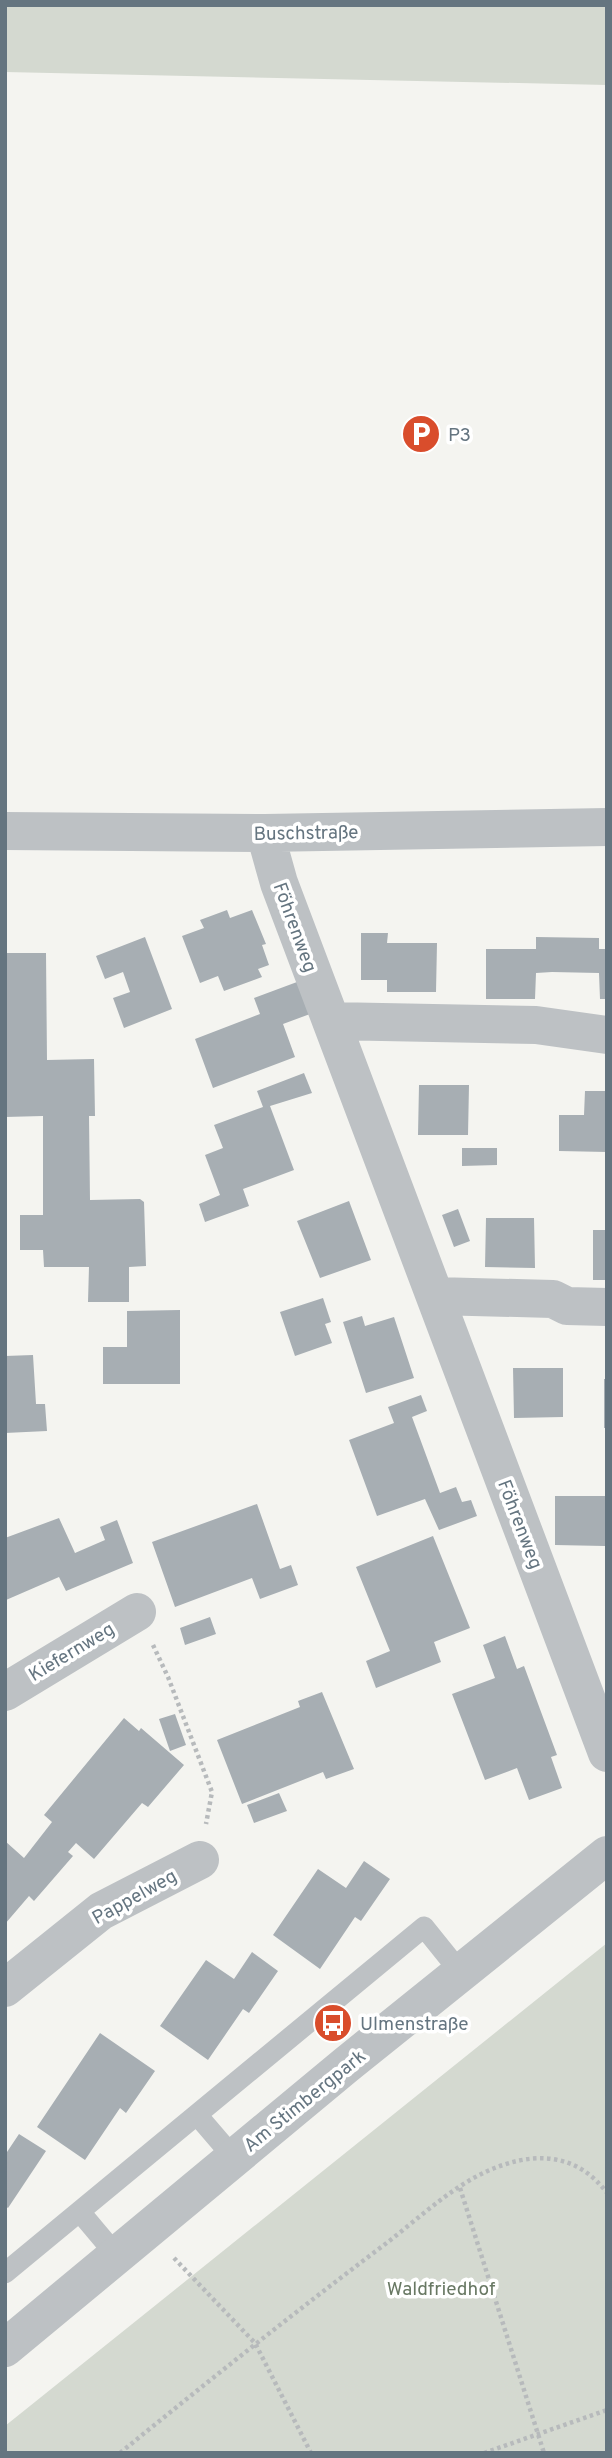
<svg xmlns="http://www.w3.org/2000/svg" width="612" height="2458" viewBox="0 0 612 2458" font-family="Overpass,sans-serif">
<rect width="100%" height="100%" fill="#f4f4f0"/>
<path fill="#d4d9d0" d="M 5,5 L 607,5 L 607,85 L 5,72 Z
M 607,1943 L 607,2453 L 5,2453 L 5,2426 Z"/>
<path fill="#a7aeb3" d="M 227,910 L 230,918 L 252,910 L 266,944 L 262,945 L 269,965 L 258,969 L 262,977 L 224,991 L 218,976 L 200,983 L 182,936 L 204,928 L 200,920 Z
M 361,933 L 388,933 L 387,943 L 437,943 L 436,992 L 387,992 L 387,980 L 361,980 Z
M 145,937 L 172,1009 L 124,1028 L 113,998 L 130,992 L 123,972 L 105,979 L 96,956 Z
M 536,937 L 599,938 L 599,949 L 607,949 L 607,999 L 600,999 L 599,973 L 552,972 L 536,973 L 535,999 L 486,999 L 486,949 L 536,949 Z
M 5,953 L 46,953 L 47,1060 L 94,1059 L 95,1116 L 89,1116 L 90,1200 L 140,1199 L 144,1202 L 146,1266 L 129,1267 L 129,1302 L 88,1302 L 89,1267 L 44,1267 L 43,1250 L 20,1250 L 20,1215 L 43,1215 L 43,1116 L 5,1117 Z
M 297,982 L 310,1014 L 283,1024 L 295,1057 L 213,1088 L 195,1039 L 260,1014 L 254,998 Z
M 304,1073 L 312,1093 L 270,1106 L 294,1170 L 243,1189 L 249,1206 L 205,1222 L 199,1204 L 220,1195 L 205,1155 L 223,1148 L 214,1125 L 263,1107 L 257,1091 Z
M 419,1085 L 469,1085 L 468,1135 L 418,1135 Z
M 585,1091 L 607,1091 L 607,1152 L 559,1151 L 559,1115 L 584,1115 Z
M 462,1148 L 497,1148 L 497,1165 L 462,1166 Z
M 349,1201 L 371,1260 L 320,1278 L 297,1221 Z
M 458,1209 L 470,1241 L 454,1247 L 442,1215 Z
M 486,1218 L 534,1218 L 535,1268 L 485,1267 Z
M 593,1230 L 607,1230 L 607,1280 L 593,1280 Z
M 323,1298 L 331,1322 L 325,1324 L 332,1343 L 295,1356 L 280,1312 Z
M 180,1310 L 180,1384 L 103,1384 L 103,1347 L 127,1347 L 127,1311 Z
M 362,1316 L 365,1326 L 394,1317 L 414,1378 L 366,1393 L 343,1322 Z
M 33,1355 L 36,1404 L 45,1404 L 47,1431 L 5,1433 L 5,1356 Z
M 513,1368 L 563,1368 L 563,1417 L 514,1418 Z
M 604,1379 L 607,1379 L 607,1428 L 604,1428 Z
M 421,1395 L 427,1411 L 412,1417 L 440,1493 L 456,1487 L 462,1502 L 471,1500 L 477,1516 L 439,1530 L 425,1499 L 377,1516 L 349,1440 L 394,1423 L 388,1407 Z
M 555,1496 L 605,1496 L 605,1546 L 555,1545 Z
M 257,1504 L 280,1569 L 291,1565 L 298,1585 L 260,1599 L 252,1578 L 175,1607 L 152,1542 Z
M 59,1518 L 75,1553 L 105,1540 L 100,1527 L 117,1520 L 133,1563 L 66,1591 L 59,1577 L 6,1600 L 5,1538 Z
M 433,1536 L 470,1628 L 434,1642 L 441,1662 L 376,1688 L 366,1661 L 390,1651 L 356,1567 Z
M 210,1617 L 216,1634 L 185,1645 L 180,1628 Z
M 505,1636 L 517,1669 L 524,1666 L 557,1755 L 551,1757 L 562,1788 L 529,1800 L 517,1768 L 485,1780 L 452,1694 L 495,1678 L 483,1645 Z
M 322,1692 L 354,1769 L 326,1779 L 323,1772 L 242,1804 L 217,1740 L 300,1707 L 298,1701 Z
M 175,1714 L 186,1745 L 170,1751 L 159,1719 Z
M 124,1718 L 139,1731 L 141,1728 L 184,1765 L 148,1807 L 142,1803 L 94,1859 L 76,1843 L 68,1852 L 73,1856 L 34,1901 L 29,1896 L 5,1924 L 5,1841 L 24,1858 L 52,1822 L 44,1815 Z
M 279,1793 L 287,1811 L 254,1823 L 247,1805 Z
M 364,1861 L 390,1879 L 361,1921 L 355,1917 L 320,1969 L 273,1935 L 318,1869 L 346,1888 Z
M 252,1952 L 278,1971 L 249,2013 L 243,2009 L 208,2060 L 160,2026 L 206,1960 L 234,1979 Z
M 100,2033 L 155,2071 L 126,2113 L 120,2108 L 85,2160 L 37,2127 Z
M 19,2134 L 46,2151 L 8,2208 L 5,2206 L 5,2155 Z"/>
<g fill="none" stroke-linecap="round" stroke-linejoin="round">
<path stroke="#b7babc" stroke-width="4.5" stroke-dasharray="3.5 3.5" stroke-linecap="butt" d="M 153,1645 L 168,1677 L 212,1792 L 206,1824
M 460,2188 L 544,2453
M 174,2258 L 255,2343 L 311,2453
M 120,2453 C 207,2382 295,2312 384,2245 C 421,2217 459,2179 503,2165 C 544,2151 581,2158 607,2193
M 484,2453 L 607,2410"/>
<path stroke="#bdc1c4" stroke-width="21" d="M 198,2116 L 234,2158
M 80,2212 L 117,2256
M 5,2273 L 424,1927 L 461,1973"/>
<path stroke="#bdc1c4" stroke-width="38" d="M 5,831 L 265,833 L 607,827
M 265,833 L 279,883 L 607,1753
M 331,1021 L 536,1025 L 607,1035
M 435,1296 L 553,1299 L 567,1306 L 607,1307
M 5,1692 L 137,1612
M 5,1988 L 101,1911 L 200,1860
M 5,2348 L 346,2065 L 607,1855"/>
</g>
<defs>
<symbol id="parking-disc" viewBox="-11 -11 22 22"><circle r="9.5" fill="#d94d2c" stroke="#fff"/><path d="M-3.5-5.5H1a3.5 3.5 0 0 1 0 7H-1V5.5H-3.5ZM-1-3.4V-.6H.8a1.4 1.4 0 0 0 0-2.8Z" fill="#fff"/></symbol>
<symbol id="bus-disc" viewBox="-11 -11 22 22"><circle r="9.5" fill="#d94d2c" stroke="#fff"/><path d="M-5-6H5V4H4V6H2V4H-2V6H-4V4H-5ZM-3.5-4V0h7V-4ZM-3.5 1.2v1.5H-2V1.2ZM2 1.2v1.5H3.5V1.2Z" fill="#fff"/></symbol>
</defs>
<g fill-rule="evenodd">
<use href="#parking-disc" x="399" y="412" width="44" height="44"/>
<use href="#bus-disc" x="311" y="2001" width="44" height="44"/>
</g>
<g text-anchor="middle" stroke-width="7" stroke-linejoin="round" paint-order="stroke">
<g font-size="19" fill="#657580" stroke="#fff" text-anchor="start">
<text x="448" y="441">P3</text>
<text x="360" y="2030">Ulmenstraße</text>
</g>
<g font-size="19" fill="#657580" stroke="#fff">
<text transform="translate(306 832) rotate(-1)" y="7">Buschstraße</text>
<text transform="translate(296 927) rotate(70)" y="7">Föhrenweg</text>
<text transform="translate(521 1524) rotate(69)" y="7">Föhrenweg</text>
<text transform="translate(71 1651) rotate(-31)" y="7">Kiefernweg</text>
<text transform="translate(134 1896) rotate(-29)" y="7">Pappelweg</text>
<text transform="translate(304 2100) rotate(-39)" y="7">Am Stimbergpark</text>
</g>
<g font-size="19" fill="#687863" stroke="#fff">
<text x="441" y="2295">Waldfriedhof</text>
</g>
</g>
<rect width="612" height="2458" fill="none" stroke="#657580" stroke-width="14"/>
</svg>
